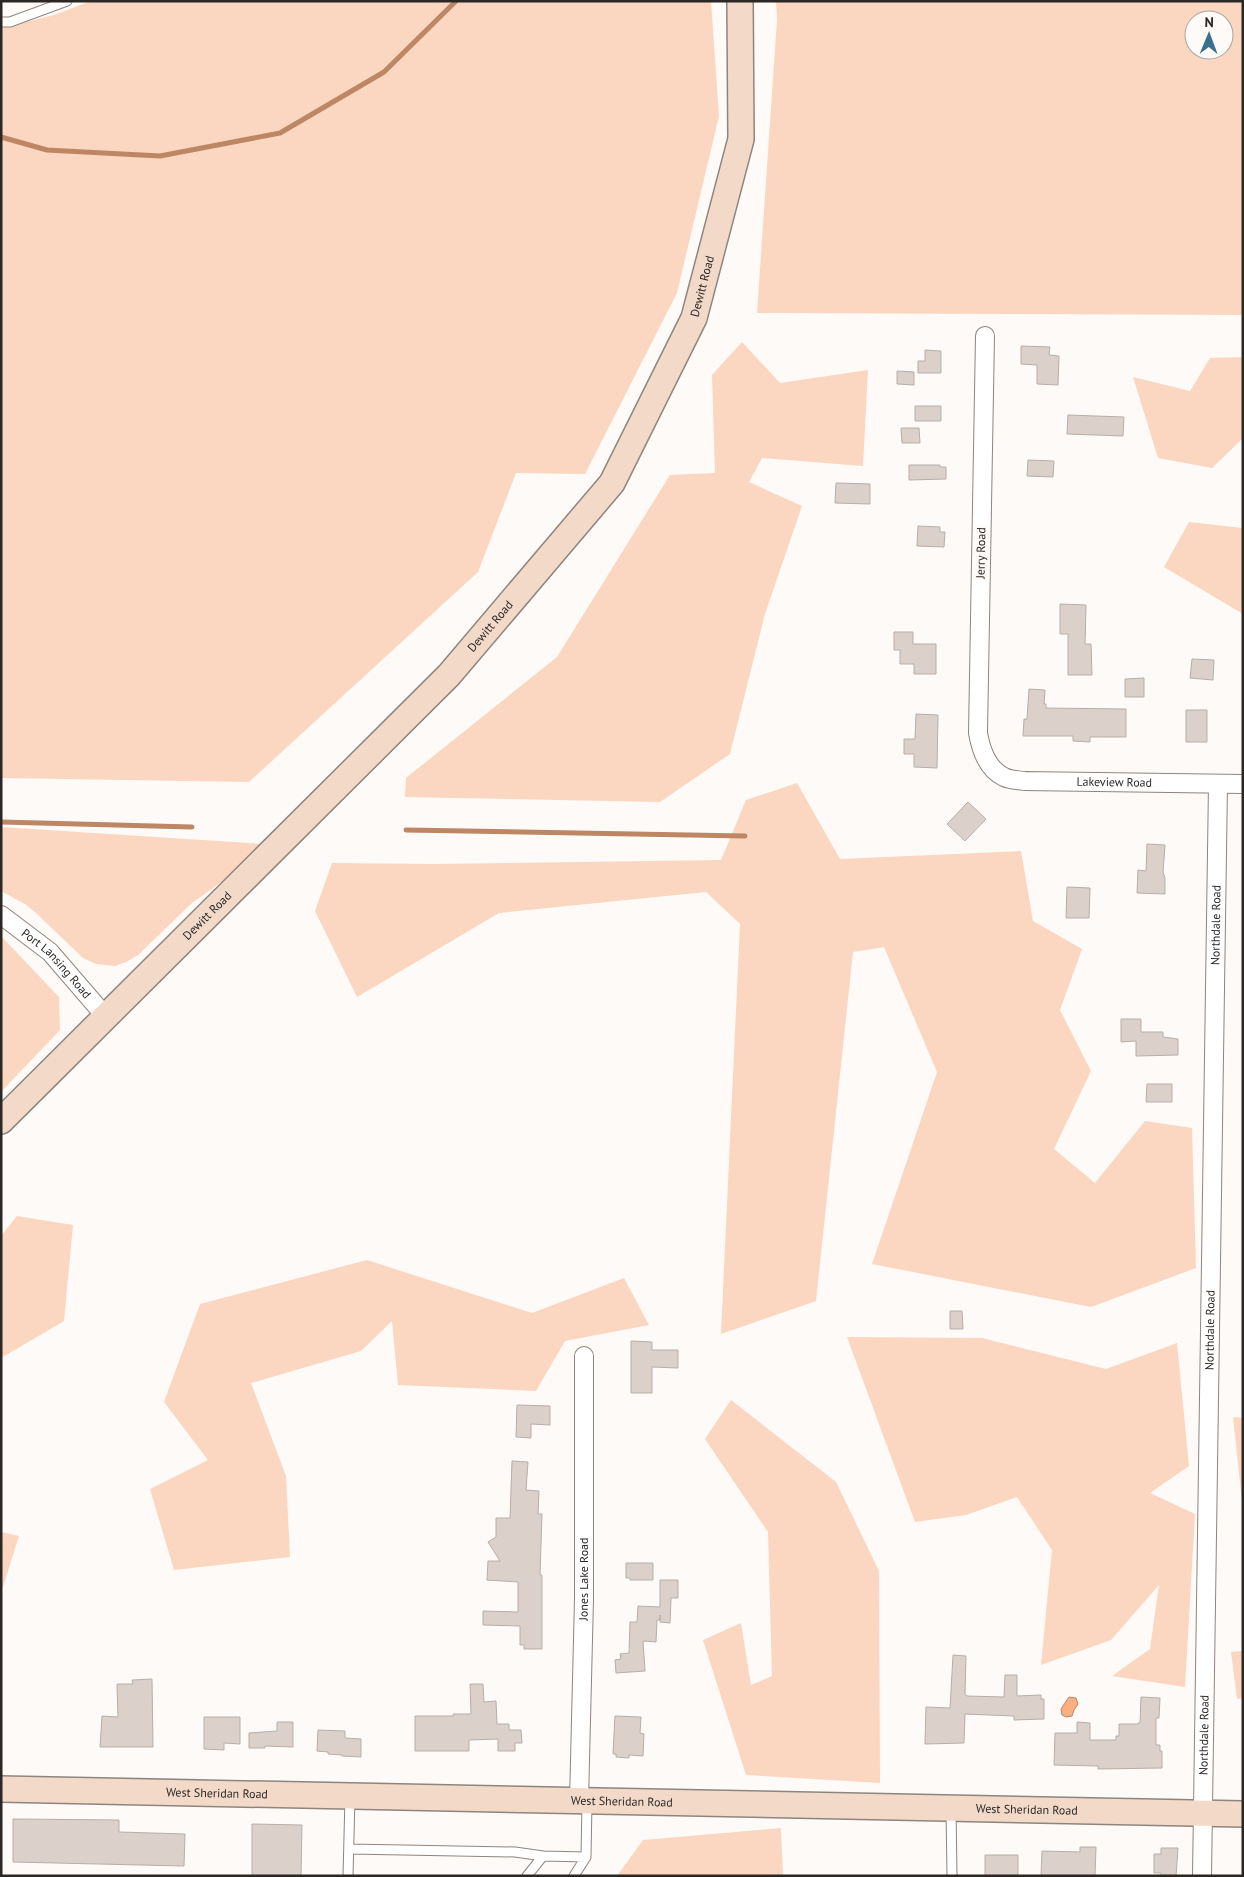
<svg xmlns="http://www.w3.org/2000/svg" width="1244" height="1877" viewBox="0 0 1244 1877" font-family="'PT Sans',sans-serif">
<rect width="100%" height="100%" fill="#fefaf7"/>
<path fill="#fbd6c0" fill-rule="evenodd" d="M 91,1 L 711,1 L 719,116 L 677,293 L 585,474 L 516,473 L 478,572 L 249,782 L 1,778 L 1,28 L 54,15 Z
M 776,1 L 1243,1 L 1243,315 L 757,313 L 777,20 ZM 1194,20 L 1224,20 L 1224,50 L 1194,50 Z
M 742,342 L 780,383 L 868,370 L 863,466 L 762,458 L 749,482 L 802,506 L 765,614 L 730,754 L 660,802 L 405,797 L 406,778 L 557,657 L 670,475 L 715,473 L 712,375 Z
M 1243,357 L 1243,438 L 1212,468 L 1158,458 L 1133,377 L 1190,391 L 1210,358 Z
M 1189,522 L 1243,528 L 1243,614 L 1164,567 Z
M 797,783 L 840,859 L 1021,851 L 1033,921 L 1082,949 L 1060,1010 L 1091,1071 L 1054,1149 L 1095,1183 L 1145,1121 L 1192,1128 L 1196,1268 L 1091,1307 L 872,1264 L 937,1072 L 884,947 L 853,952 L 816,1301 L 721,1334 L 740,924 L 706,892 L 499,913 L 357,997 L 315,911 L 332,863 L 433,864 L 721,860 L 746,800 Z
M 1,827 L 263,844 L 224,880 L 192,903 L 138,955 L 126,962 L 115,966 L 96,964 L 83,958 L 35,912 L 25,904 L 1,891 Z
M 1,936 L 59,997 L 60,1030 L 1,1092 Z
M 17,1216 L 73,1225 L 64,1321 L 1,1358 L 1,1236 Z
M 367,1260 L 532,1313 L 624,1278 L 649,1325 L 565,1341 L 536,1391 L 398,1385 L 392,1321 L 361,1351 L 251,1383 L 286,1476 L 290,1557 L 174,1570 L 150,1489 L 208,1460 L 164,1402 L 200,1304 Z
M 847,1337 L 982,1338 L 1106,1369 L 1177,1343 L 1189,1466 L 1150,1493 L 1195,1514 L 1185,1687 L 1112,1676 L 1150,1649 L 1159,1585 L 1111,1640 L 1041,1665 L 1052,1550 L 1017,1497 L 966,1515 L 915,1522 Z
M 731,1400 L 836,1482 L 879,1571 L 880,1783 L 746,1775 L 703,1640 L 741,1623 L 751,1685 L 772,1676 L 768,1532 L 705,1439 Z
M 1233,1417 L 1243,1418 L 1243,1511 Z
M 1,1532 L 19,1536 L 1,1593 Z
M 1243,1651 L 1243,1698 L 1237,1699 L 1231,1652 Z
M 781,1828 L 783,1876 L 617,1876 L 643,1840 Z"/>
<path fill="#fbaf81" stroke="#bd8665" d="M 1069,1697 L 1076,1698 L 1078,1704 L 1074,1710 L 1072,1716 L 1066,1717 L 1062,1715 L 1061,1709 Z"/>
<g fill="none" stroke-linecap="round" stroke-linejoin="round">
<path stroke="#bd8665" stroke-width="5" d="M 1,137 L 47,150 L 160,156 L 280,133 L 384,72 L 456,1
M 1,822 L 192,827
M 406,830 L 745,836"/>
</g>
<path fill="#dbd0ca" stroke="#b8aea8" d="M 1021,346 L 1050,347 L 1049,355 L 1059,356 L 1058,385 L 1037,384 L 1037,365 L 1021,364 Z
M 925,350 L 941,351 L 941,373 L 918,373 L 918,361 L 925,361 Z
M 897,371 L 914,372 L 914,385 L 897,384 Z
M 915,406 L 941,406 L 941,421 L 915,421 Z
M 1068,415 L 1124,417 L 1123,436 L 1067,434 Z
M 901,428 L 919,428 L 920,443 L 902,443 Z
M 1028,460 L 1054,461 L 1053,477 L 1027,476 Z
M 909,465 L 940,465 L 940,467 L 946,467 L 946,479 L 909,480 Z
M 836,483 L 870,484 L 870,504 L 835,503 Z
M 918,526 L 940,527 L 940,532 L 945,532 L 944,547 L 917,546 Z
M 1060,604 L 1086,605 L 1085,644 L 1091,644 L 1092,675 L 1068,675 L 1068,634 L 1060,634 Z
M 894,632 L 913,632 L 913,644 L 936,644 L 936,674 L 914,674 L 914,664 L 900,664 L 900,650 L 894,650 Z
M 1192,659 L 1214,660 L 1213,680 L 1190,678 Z
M 1144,678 L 1144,697 L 1125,697 L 1125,679 Z
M 1029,689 L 1045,690 L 1044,704 L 1046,704 L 1046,708 L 1126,709 L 1126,737 L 1090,737 L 1090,742 L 1073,741 L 1073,736 L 1023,736 L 1024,719 L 1027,719 Z
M 1186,710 L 1207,710 L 1207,742 L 1186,742 Z
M 916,714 L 938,715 L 937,768 L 914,767 L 914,754 L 904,754 L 904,739 L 915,739 Z
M 968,802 L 986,819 L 965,841 L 947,824 Z
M 1147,844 L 1165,845 L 1163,872 L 1165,878 L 1165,894 L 1137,893 L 1138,870 L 1146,871 Z
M 1067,887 L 1090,888 L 1089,918 L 1066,918 Z
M 1121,1019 L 1141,1019 L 1141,1032 L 1163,1032 L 1163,1037 L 1178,1039 L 1178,1055 L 1136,1056 L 1136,1041 L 1121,1042 Z
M 1147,1084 L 1172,1084 L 1172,1102 L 1146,1102 Z
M 950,1311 L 962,1311 L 963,1329 L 950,1329 Z
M 631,1341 L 652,1342 L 652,1350 L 678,1350 L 678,1368 L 652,1367 L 652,1393 L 631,1393 Z
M 517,1405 L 550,1406 L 550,1425 L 531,1424 L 531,1438 L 516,1437 Z
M 512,1461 L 528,1462 L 526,1490 L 539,1491 L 538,1514 L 542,1514 L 540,1575 L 542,1575 L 542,1649 L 524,1649 L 524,1645 L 520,1645 L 520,1626 L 483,1625 L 483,1611 L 518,1612 L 518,1582 L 487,1580 L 488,1561 L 500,1561 L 488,1542 L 496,1537 L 496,1518 L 510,1518 Z
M 626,1563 L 653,1563 L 653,1580 L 630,1580 L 630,1578 L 626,1578 Z
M 660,1580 L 678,1580 L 678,1598 L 671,1598 L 670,1623 L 660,1622 L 660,1615 L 660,1620 L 657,1620 L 656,1642 L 643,1641 L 645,1671 L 616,1673 L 615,1660 L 621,1659 L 620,1654 L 629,1653 L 630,1622 L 637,1622 L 638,1606 L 660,1607 Z
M 953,1655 L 966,1656 L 965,1694 L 967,1696 L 1004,1697 L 1005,1675 L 1017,1675 L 1017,1696 L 1041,1695 L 1041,1699 L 1044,1699 L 1044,1719 L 1014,1720 L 1014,1716 L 965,1714 L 964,1743 L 925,1744 L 926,1707 L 950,1708 Z
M 152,1679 L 153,1747 L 100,1747 L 102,1716 L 118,1717 L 117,1684 L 133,1684 L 132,1680 Z
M 470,1684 L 483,1684 L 484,1702 L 496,1701 L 497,1724 L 509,1724 L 509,1730 L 521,1730 L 522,1743 L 515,1743 L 515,1751 L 498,1751 L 498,1739 L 469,1740 L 469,1751 L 415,1751 L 415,1716 L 453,1716 L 453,1714 L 471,1714 Z
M 1141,1697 L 1160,1698 L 1159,1718 L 1156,1718 L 1156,1745 L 1160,1745 L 1160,1751 L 1162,1751 L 1162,1768 L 1098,1769 L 1098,1766 L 1054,1765 L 1055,1733 L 1077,1733 L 1077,1722 L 1090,1723 L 1090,1740 L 1116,1740 L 1116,1736 L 1119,1736 L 1119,1724 L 1138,1724 L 1138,1723 L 1140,1723 Z
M 615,1716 L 641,1717 L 640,1733 L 644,1734 L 643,1756 L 629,1755 L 629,1758 L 616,1757 L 616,1754 L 613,1754 Z
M 204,1717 L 240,1717 L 240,1744 L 224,1743 L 224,1750 L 204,1749 Z
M 277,1722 L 293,1722 L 293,1747 L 265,1746 L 265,1748 L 249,1748 L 249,1733 L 277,1731 Z
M 318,1730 L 345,1731 L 345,1738 L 361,1739 L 361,1757 L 342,1756 L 342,1755 L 328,1754 L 328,1752 L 317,1751 Z
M 13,1819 L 119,1820 L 119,1832 L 185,1834 L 184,1866 L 13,1862 Z
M 252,1824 L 302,1825 L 301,1876 L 252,1876 Z
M 1080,1847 L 1096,1847 L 1095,1876 L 1041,1876 L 1042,1851 L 1080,1852 Z
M 1161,1848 L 1178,1848 L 1176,1876 L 1161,1876 L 1161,1873 L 1154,1873 L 1154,1854 L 1161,1854 Z
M 985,1855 L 1018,1855 L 1018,1876 L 985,1876 Z"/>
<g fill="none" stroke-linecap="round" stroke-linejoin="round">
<defs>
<path id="lane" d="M 1,22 L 10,22 L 67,1
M 951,1808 L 952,1876
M 349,1849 L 515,1852 L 543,1856 L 586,1857
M 348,1876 L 350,1797
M 527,1876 L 543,1856
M 574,1876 L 586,1857 L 587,1802"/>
<g id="street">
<path id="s1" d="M 985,336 L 978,733 C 981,750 987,769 1004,777 C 1010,780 1018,780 1024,781 L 1243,784"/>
<path id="s2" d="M 1,915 L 50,952 L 106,1017"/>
<path id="s3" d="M 579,1801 L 584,1599 L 584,1356"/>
<path id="s4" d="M 1202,1876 L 1218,784"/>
</g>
<g id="secondary">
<path id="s5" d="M 1,1121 L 449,675 L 612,483 L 694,318 L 741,139 L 740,1"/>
<path id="s6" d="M 1,1789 L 1243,1814"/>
</g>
</defs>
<use href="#lane" stroke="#8e857f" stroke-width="11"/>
<use href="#street" stroke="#8e857f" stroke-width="20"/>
<use href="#secondary" stroke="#8e857f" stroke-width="28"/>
<use href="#lane" stroke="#fff" stroke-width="9"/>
<use href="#street" stroke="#fff" stroke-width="18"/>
<use href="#secondary" stroke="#f3d9c8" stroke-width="25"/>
</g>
<g text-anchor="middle" stroke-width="5" stroke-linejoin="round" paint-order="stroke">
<g font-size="12" fill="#2b2725" stroke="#fefaf7">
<text dy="4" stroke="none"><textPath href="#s5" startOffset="1101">Dewitt Road</textPath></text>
<text transform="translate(981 553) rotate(-89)" y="4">Jerry Road</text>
<text dy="4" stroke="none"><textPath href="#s5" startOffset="696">Dewitt Road</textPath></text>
<text dy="4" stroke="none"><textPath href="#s1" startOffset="561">Lakeview Road</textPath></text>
<text dy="4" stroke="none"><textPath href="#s5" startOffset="291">Dewitt Road</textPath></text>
<text dy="4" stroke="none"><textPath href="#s4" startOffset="951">Northdale Road</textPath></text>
<text dy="4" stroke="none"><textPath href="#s2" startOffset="74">Port Lansing Road</textPath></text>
<text dy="4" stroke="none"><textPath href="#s4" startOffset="546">Northdale Road</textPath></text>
<text dy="4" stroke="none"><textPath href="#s3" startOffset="222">Jones Lake Road</textPath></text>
<text dy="4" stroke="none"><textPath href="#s4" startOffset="141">Northdale Road</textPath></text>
<text dy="4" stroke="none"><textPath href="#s6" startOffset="216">West Sheridan Road</textPath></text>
<text dy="4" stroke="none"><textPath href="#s6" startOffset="621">West Sheridan Road</textPath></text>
<text dy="4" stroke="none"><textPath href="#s6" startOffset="1026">West Sheridan Road</textPath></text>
</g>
</g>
<rect width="1244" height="1877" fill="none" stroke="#2b2725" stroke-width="5"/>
<g transform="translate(1209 35) rotate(1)"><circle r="24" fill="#fefaf7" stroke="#aaa6a3"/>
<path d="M0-4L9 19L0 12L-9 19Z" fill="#3a708b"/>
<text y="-8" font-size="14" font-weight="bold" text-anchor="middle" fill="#2b2725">N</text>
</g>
</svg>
